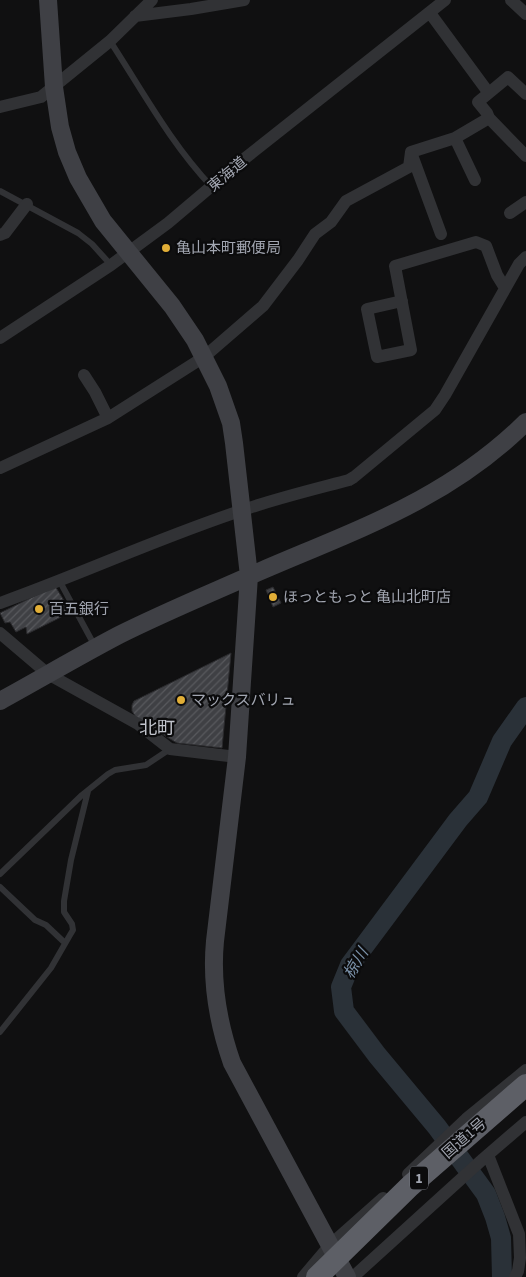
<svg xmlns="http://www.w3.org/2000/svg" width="526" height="1277" viewBox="0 0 526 1277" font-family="'Source Sans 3','Noto Sans JP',sans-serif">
<defs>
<pattern id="building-hatch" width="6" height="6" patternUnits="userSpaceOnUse" patternTransform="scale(1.25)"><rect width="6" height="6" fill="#3f4044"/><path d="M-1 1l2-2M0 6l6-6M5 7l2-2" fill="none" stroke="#58595d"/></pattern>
</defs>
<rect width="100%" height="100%" fill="#101011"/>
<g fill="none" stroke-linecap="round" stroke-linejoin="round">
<path stroke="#2a3138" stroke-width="20" d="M 502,1277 L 501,1238 L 495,1217 L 486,1194 L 437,1127 L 377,1055 L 344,1011 L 341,987 L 350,965 L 458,820 L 478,797 L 502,741 L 526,707"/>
</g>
<path fill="url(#building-hatch)" stroke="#2a2a2d" d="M 55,586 L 71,612 L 27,634 L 26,627 L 16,632 L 10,622 L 5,623 L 0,613 Z
M 273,587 L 281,603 L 273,607 L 266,590 Z
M 231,653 L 222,748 L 177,743 L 137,719 L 132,711 L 132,705 L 134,701 Z"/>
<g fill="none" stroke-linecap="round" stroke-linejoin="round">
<path stroke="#313235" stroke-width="6" d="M 110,41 C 142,90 171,144 212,187
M 0,191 L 78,233 L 92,244 L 111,265
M 59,580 L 91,639
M 0,874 L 82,795 L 108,774 L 115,770 L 146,765 L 170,749
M 0,887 L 35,920 L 46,925 L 65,943
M 0,1032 L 51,968 L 70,935 L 73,930 L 72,924 L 64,912 L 64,901 L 71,860 L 88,791"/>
<path stroke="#313235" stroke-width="12" d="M 511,0 L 526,14
M 430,13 L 488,92
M 135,16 L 191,9 L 244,0
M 526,94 L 508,77 L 478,102 L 487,113 L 489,118 L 526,156
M 0,107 L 41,97 L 110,41 L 152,0
M 412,155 L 441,234
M 475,180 L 455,138 L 489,118
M 510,213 L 526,202
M 0,235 L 5,233 L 27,204
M 402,301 L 367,309 L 377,357 L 411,350 L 395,266 L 476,242 L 486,246 L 497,275 L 505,288
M 0,338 L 111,265 L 168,223 L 239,163 L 445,0
M 84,375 L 95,392 L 108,418
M 0,468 L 108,418 L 204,357 L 263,306 L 298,260 L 315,234 L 331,222 L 346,201 L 409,167 L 411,152 L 455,138
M 0,603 C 84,573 165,535 249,508 C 282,497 315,489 349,480 L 354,477 L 435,410 L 445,395 L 519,264 L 526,257
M 0,633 L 48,674 L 138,724 L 170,749 L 237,757
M 488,1155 L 519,1234 L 520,1258 L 518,1271 L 515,1277
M 408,1174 L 466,1119 L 526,1070
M 303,1277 L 330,1245 L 383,1198
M 353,1277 L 483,1159 L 526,1122"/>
<path stroke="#3f4045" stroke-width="18" d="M 48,0 L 54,87 L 60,127 L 67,152 L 78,178 L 103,221 L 172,306 L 195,340 L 218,386 L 231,423 L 234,443 L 249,576 L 237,757 L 215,941 C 211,983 218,1023 232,1063 L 347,1277
M 0,701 C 40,679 79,656 119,635 C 161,614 204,596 247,577 C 349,532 444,503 526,422"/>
<path stroke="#5d5f66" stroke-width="22" d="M 317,1277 L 410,1186 L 526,1085"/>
</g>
<g fill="#e1ae37" stroke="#0b0b0c" stroke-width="2">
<circle cx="166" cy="248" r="5"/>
<circle cx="273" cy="597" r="5"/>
<circle cx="39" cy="609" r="5"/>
<circle cx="181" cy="700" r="5"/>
</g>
<g text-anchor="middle" stroke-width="4.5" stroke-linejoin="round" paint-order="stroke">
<rect fill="#0b0b0c" stroke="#757880" stroke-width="1" x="410" y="1166.5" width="18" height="23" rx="4"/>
<g font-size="14" font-weight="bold" fill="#a2a6b1">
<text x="419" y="1183">1</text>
</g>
<g font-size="15" fill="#a2a6b1" stroke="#0b0b0c">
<text transform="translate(227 174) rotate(-40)" y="5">東海道</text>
<text transform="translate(464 1138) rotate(-41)" y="5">国道1号</text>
</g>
<g font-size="15" fill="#a2a6b1" stroke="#0b0b0c" text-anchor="start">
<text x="176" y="253">亀山本町郵便局</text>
<text x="283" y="602">ほっともっと 亀山北町店</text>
<text x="49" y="614">百五銀行</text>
<text x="191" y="705">マックスバリュ</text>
</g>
<g font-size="16" font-style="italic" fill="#7b92aa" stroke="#0b0b0c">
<text transform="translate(355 963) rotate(-59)" y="6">椋川</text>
</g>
<g font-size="18" fill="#c2c5cd" stroke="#0b0b0c">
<text x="157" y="734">北町</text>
</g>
</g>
</svg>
